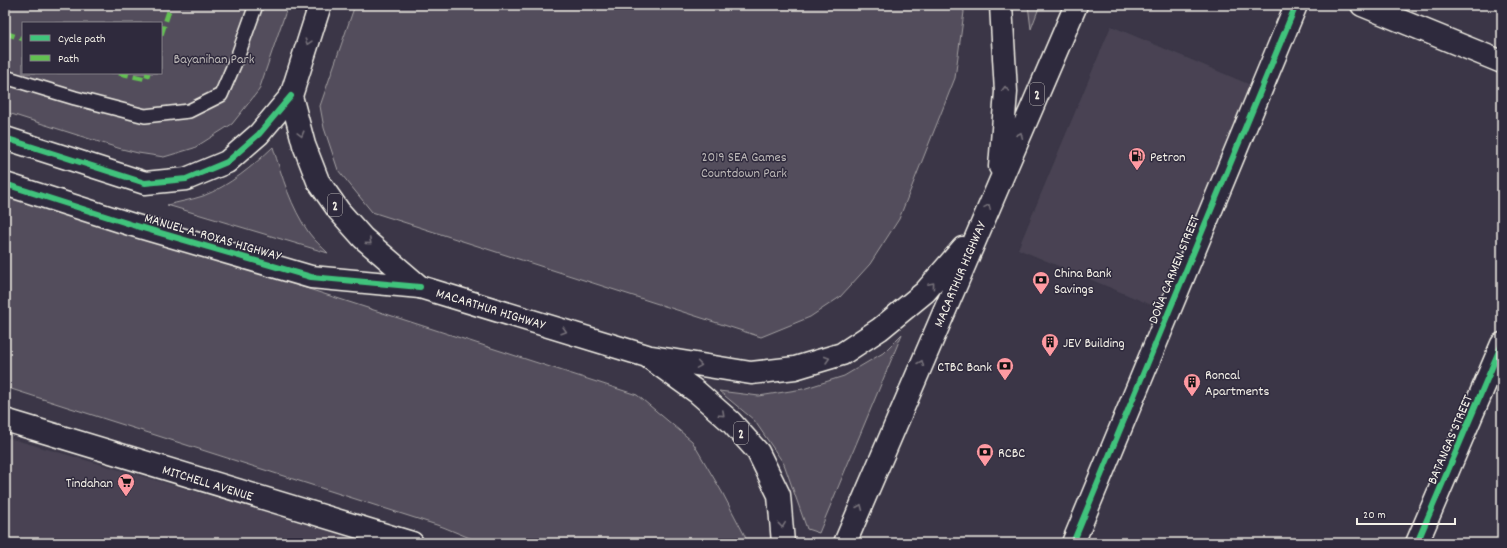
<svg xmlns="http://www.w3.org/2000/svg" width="1507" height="548" viewBox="0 0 1507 548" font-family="Dekko,sans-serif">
<rect width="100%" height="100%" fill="#3b3647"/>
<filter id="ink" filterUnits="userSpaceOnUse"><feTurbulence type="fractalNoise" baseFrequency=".025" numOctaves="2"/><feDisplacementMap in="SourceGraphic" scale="8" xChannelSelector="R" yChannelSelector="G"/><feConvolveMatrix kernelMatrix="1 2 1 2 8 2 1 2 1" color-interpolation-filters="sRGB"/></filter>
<g filter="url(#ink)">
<path fill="#484352" d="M 1111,26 L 1253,86 L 1161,309 L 1018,249 Z
M 5,437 L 323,528 L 363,543 L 5,543 Z"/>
<path fill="#534e5c" stroke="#a4a0a2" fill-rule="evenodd" d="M 5,5 L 288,5 L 259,90 L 232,124 L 194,148 L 164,157 L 138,153 L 118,148 L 5,112 ZM 23,23 L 161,23 L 161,73 L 23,73 Z
M 355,5 L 963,5 L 964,12 L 955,78 L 899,219 L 870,264 L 840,297 L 810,317 L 761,337 L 372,212 L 338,170 L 324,128 L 320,106 Z
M 1028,5 L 1040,5 L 1031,29 Z
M 273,147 C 282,177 291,207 309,233 C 314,240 322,247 328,253 L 167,205 C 178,202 191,200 203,196 C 229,186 253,166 273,147 Z
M 5,191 L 637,395 L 692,441 L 722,492 L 745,536 L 745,543 L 482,543 L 443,527 L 5,387 Z
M 902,334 L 819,533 L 807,529 L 784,464 L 754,420 L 719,391 L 759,396 L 803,389 L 844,376 L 883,353 Z"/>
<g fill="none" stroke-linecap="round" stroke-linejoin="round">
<defs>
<path id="service" d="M 5,77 L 75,98 L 145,116 L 189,111 L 221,95 L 237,58 L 256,5"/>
<path id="minor" d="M 1362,5 L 1502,62
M 1073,543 L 1296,5
M 1417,543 L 1502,344"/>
<path id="secondary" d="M 5,420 L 412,543"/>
<path id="primary" d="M 5,138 L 145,183 L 186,179 L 227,162 L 259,134 L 291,96
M 5,184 L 133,225 L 311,277 L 420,287"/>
<path id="trunk" d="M 320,5 L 291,96 L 304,145 L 318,181 L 339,211 L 363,238 L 420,287 L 647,356 L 697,392 L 731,422 L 758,452 L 779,495 L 783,543
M 1000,167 L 1006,92 L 1001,5
M 652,357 L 751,373 L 795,368 L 842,354 L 880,329 L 925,292 L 963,248
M 845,543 L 1076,5"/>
</defs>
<use href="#service" stroke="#f4f1e8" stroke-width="16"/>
<use href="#minor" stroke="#f4f1e8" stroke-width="25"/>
<use href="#secondary" stroke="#f4f1e8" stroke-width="25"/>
<use href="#primary" stroke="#f4f1e8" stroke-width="25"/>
<use href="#trunk" stroke="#f4f1e8" stroke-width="25"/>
<use href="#service" stroke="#2f2a3d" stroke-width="13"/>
<use href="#minor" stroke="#2f2a3d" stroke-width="22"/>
<use href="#secondary" stroke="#2f2a3d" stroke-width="22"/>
<use href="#primary" stroke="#2f2a3d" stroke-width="22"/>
<use href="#trunk" stroke="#2f2a3d" stroke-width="22"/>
<path stroke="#63c152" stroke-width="5" stroke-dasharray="10 5" stroke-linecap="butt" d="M 5,33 L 23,39
M 161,35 L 171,5
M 119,73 L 146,79 L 148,73"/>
<defs>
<path id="cycleway" d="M 5,138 L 145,183 L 186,179 L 227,162 L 259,134 L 291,96
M 5,184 L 133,225 L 311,277 L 420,287
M 1073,543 L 1296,5
M 1417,543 L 1502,344"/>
</defs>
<use href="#cycleway" stroke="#2f2a3d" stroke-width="8"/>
<use href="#cycleway" stroke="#40c37c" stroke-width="6"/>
</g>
<defs><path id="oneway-chevron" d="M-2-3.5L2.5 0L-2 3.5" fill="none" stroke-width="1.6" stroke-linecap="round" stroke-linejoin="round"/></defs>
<g stroke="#747079">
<use href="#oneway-chevron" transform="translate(308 42) rotate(108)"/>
<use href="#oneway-chevron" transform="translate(1005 89) rotate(-90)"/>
<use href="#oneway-chevron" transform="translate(301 134) rotate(75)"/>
<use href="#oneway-chevron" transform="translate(1020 135) rotate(-67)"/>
<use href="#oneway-chevron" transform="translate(988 207) rotate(-66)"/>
<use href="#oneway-chevron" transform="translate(369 242) rotate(41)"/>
<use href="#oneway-chevron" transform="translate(932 285) rotate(-50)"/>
<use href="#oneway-chevron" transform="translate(564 331) rotate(17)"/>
<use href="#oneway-chevron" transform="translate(827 359) rotate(-16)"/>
<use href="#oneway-chevron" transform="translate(921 363) rotate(-67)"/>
<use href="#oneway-chevron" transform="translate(699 365) rotate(9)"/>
<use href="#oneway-chevron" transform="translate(722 414) rotate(42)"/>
<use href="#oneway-chevron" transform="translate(860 507) rotate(-67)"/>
<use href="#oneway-chevron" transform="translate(782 525) rotate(84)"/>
</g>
</g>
<defs>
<symbol id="fuel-pin" viewBox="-11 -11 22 30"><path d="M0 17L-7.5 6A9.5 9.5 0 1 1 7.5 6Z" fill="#ff9aa2" stroke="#2f2a3d"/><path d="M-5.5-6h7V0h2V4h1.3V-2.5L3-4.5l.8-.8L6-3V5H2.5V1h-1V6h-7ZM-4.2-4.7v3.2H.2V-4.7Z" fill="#111"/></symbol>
<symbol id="bank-pin" viewBox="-11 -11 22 30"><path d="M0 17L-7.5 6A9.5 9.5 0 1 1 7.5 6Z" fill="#ff9aa2" stroke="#2f2a3d"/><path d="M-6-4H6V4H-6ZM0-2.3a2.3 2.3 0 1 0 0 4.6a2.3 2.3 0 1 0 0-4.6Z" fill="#111"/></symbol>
<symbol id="building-pin" viewBox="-11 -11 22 30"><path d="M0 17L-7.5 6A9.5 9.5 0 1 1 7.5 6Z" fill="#ff9aa2" stroke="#2f2a3d"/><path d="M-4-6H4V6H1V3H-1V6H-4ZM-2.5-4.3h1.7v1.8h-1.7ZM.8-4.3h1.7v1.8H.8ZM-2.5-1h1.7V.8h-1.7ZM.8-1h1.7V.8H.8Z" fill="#111"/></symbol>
<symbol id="supermarket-pin" viewBox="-11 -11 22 30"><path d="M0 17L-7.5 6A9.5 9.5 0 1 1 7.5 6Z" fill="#ff9aa2" stroke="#2f2a3d"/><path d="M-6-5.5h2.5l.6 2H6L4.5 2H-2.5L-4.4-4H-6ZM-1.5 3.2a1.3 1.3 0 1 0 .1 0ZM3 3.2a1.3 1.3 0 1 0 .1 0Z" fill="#111"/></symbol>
</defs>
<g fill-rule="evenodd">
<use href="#fuel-pin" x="1127" y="146" width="20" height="27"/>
<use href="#bank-pin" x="1031" y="270" width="20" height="27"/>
<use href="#building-pin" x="1040" y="332" width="20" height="27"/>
<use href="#bank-pin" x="995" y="356" width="20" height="27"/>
<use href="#building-pin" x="1182" y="372" width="20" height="27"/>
<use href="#bank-pin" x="975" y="442" width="20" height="27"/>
<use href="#supermarket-pin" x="116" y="472" width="20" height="27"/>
</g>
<g text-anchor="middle" stroke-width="3" stroke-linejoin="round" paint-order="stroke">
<g fill="#2f2a3d" stroke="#b9b5b5" stroke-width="1">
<rect x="1030" y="83" width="14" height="22" rx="3"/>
<rect x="328" y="194" width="14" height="22" rx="3"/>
<rect x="734" y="422" width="14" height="22" rx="3"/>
</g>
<g font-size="13" font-weight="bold" fill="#f4f1e8">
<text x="1037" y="99">2</text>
<text x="335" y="210">2</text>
<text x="741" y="438">2</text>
</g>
<g font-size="14" fill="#bcb8b7" stroke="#2f2a3d">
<text x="214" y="63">Bayanihan Park</text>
<text x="744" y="161">2019 SEA Games<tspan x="744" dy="16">Countdown Park</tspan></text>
</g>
<g font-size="14" fill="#f4f1e8" stroke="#2f2a3d" text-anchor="start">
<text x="1150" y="161">Petron</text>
<text x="1054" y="277">China Bank<tspan x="1054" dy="16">Savings</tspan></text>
<text x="1063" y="347">JEV Building</text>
<text x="992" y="371" text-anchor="end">CTBC Bank</text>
<text x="1205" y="379">Roncal<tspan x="1205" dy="16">Apartments</tspan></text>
<text x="998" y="457">RCBC</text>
<text x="113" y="487" text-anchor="end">Tindahan</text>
</g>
<g font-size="14" fill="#f4f1e8" stroke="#2f2a3d">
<text transform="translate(213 236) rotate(16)" y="5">MANUEL A. ROXAS HIGHWAY</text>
<text transform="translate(1173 269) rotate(-68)" y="5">DOÑA CARMEN STREET</text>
<text transform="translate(959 274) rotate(-67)" y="5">MACARTHUR HIGHWAY</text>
<text transform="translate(491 308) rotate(17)" y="5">MACARTHUR HIGHWAY</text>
<text transform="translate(1449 439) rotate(-67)" y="5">BATANGAS STREET</text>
<text transform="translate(208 482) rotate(17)" y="5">MITCHELL AVENUE</text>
</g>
</g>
<rect width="1507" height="548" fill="none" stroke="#2f2a3d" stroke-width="20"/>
<rect x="10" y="10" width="1487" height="528" fill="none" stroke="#f4f1e8" stroke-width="1.5" filter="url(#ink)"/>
<rect x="22" y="22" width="140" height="52" fill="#2f2a3d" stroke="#7e7a81"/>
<rect x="30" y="35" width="20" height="6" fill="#40c37c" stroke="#7e7a81"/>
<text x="58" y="42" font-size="12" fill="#f4f1e8">Cycle path</text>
<rect x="30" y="55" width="20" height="6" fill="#63c152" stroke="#7e7a81"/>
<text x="58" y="62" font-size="12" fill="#f4f1e8">Path</text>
<path d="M1357 518v6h98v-6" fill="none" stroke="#f4f1e8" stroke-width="2"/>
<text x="1363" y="518" font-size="12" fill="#f4f1e8" stroke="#2f2a3d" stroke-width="3" paint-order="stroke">20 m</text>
</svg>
